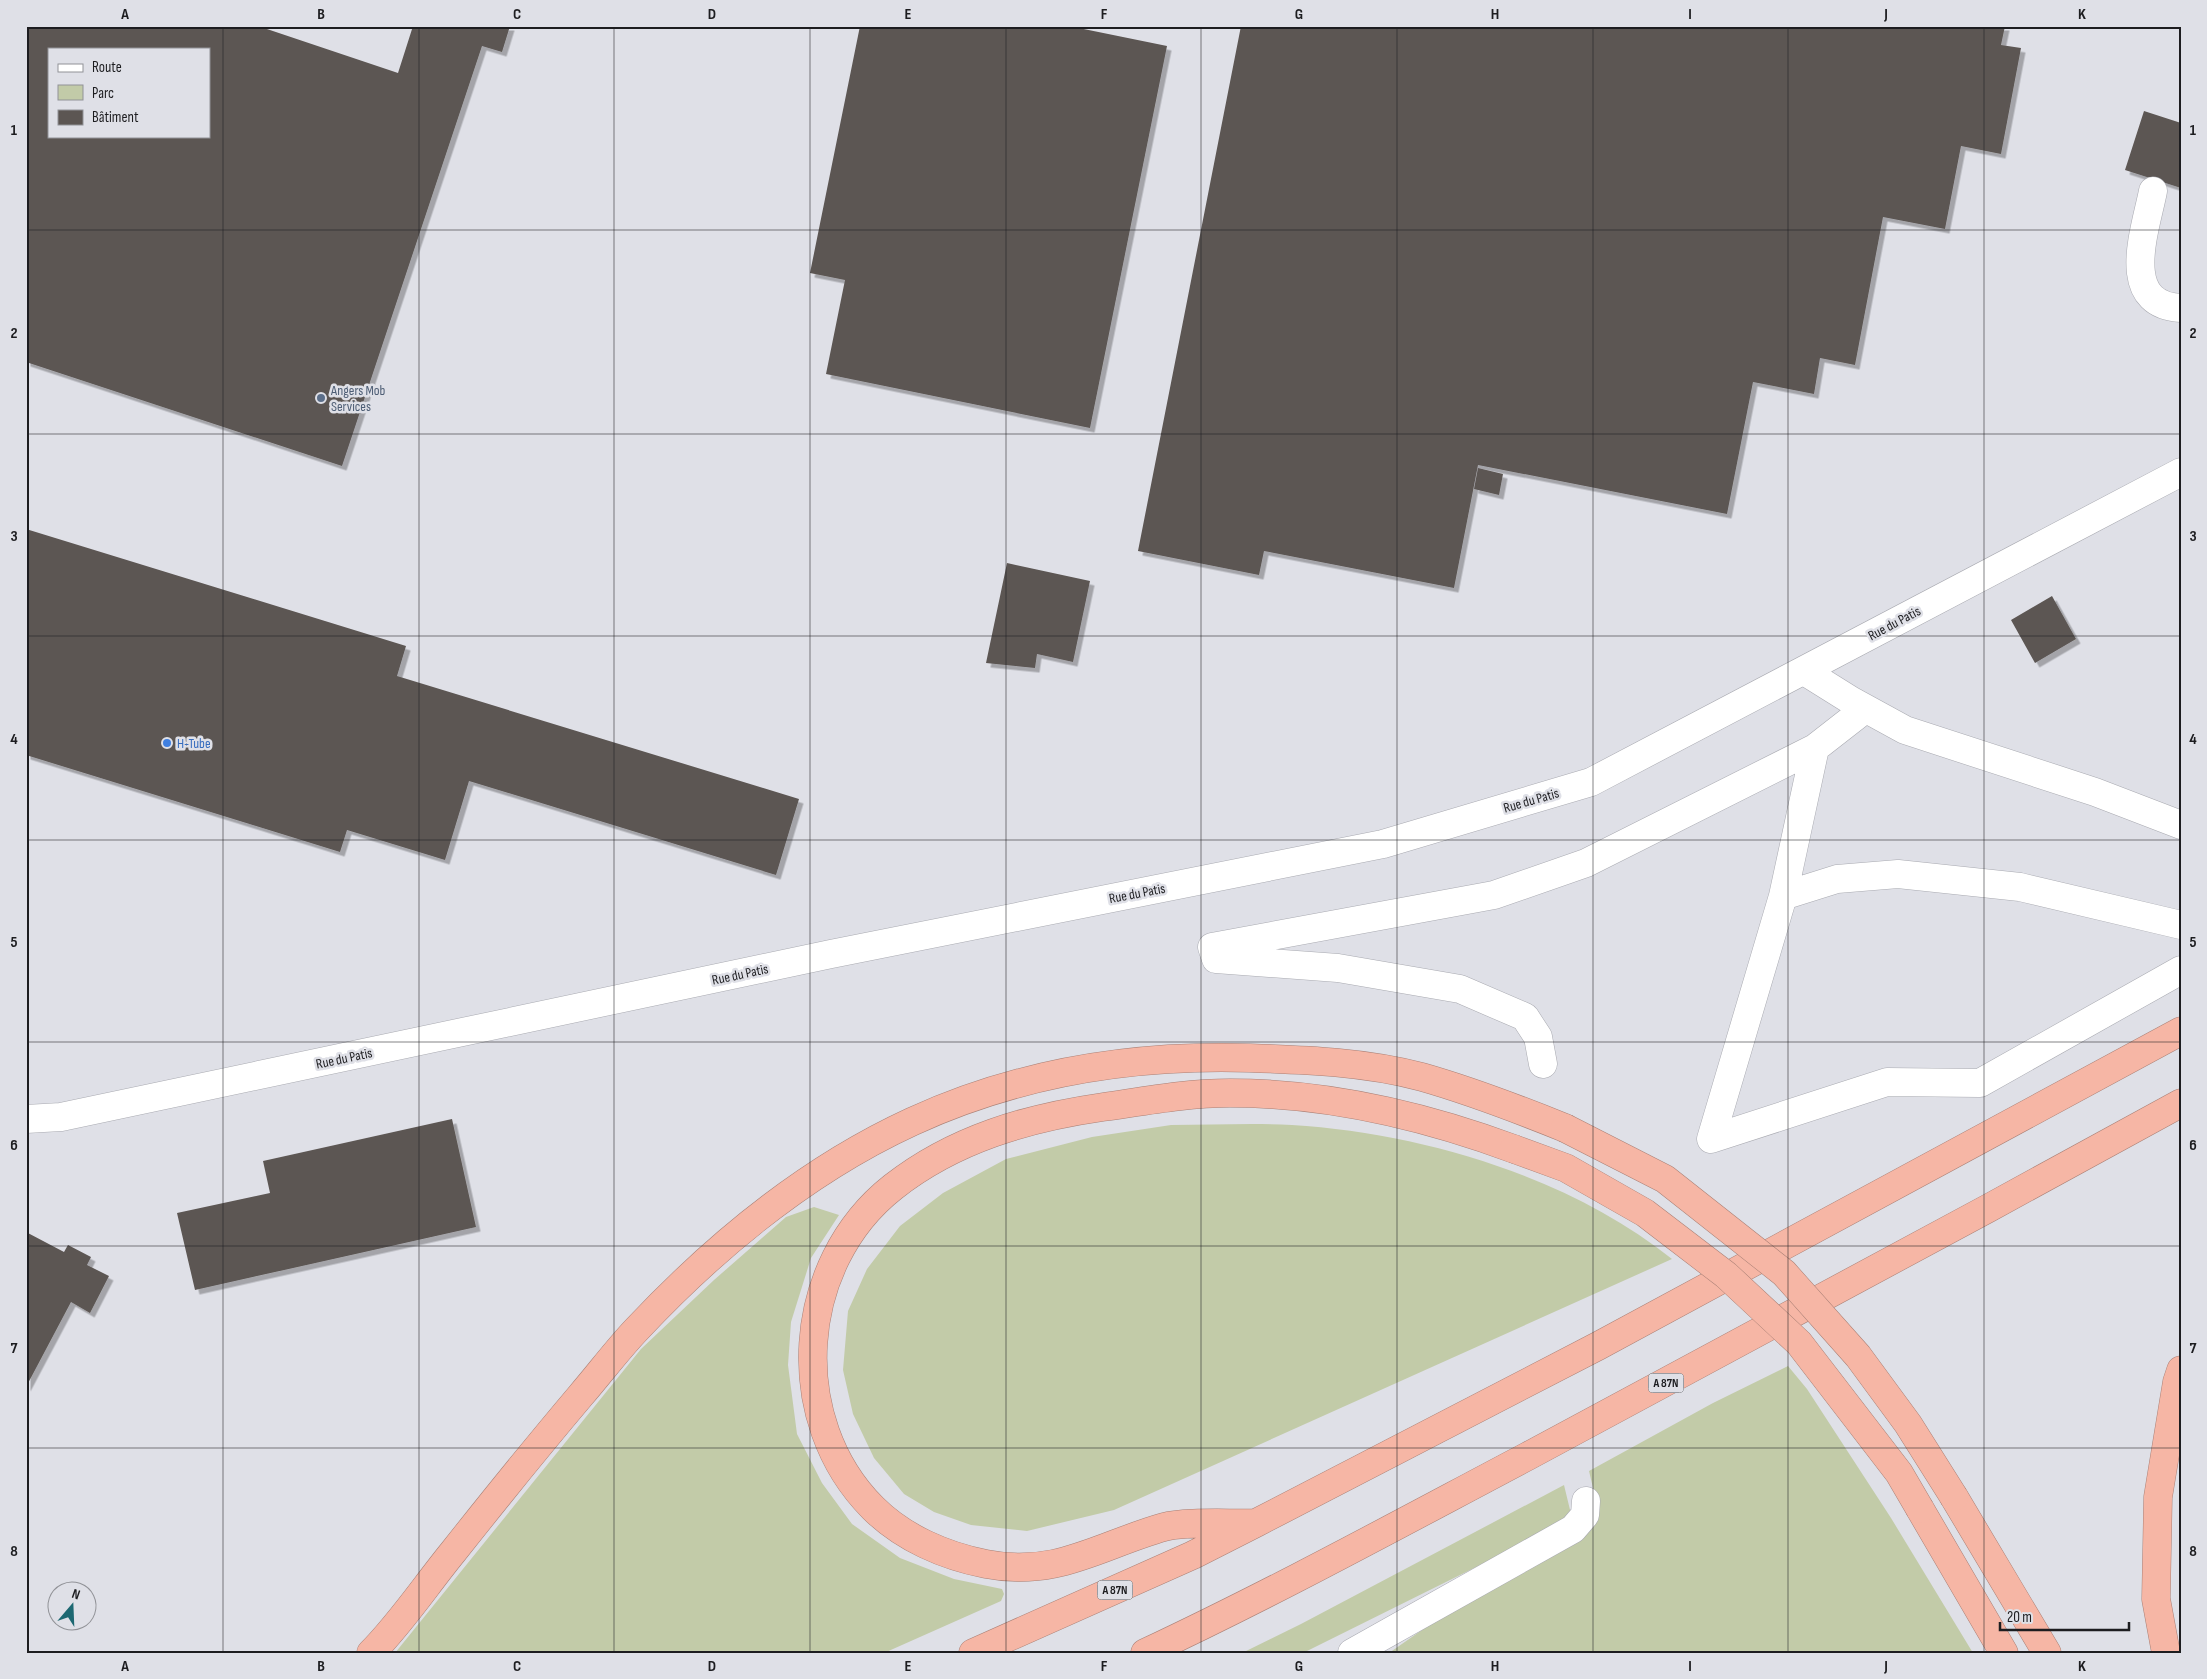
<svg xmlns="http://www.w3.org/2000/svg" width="2207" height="1679" viewBox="0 0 2207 1679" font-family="'Sofia Sans Condensed',sans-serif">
<defs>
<filter id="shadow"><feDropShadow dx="4.5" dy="4.5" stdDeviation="0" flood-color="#0004"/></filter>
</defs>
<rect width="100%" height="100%" fill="#dfe0e7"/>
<path fill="#c2cba8" d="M 1171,1125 C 1211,1125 1252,1123 1292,1125 C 1422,1133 1570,1177 1672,1259 L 1114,1510 L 1027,1531 L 971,1525 L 934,1512 L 904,1494 L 874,1458 L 853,1414 L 843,1370 L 848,1311 L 867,1269 L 900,1226 L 943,1193 L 1006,1159 L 1092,1137 Z
M 814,1207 L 839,1215 L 811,1258 L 791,1322 L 788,1365 L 797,1434 L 822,1483 L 852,1524 L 900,1558 L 954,1579 L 1002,1589 L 1004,1594 L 1001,1601 L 884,1653 L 395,1653 L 641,1349 L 714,1280 L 786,1217 Z
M 1788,1366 L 1807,1389 L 1891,1518 L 1973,1653 L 1389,1653 L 1468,1598 L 1561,1551 L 1599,1513 L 1589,1471 L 1713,1403 Z
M 1564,1485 L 1571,1514 L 1559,1526 L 1303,1653 L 1242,1653 L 1301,1624 Z"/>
<path fill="#5c5653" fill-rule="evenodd" filter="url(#shadow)" d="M 26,26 L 258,26 L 398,73 L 413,26 L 510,26 L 502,52 L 482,46 L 342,466 L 26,362 ZM 49,49 L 209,49 L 209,136 L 49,136 Z
M 860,26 L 1069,26 L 1167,46 L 1090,428 L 826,374 L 845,280 L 810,273 Z
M 1241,26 L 2005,26 L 2001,45 L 2021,48 L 2001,154 L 1961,146 L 1945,229 L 1883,217 L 1855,365 L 1820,358 L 1814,394 L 1753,382 L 1727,514 L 1478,465 L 1454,588 L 1264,551 L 1259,575 L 1138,551 Z
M 2144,111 L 2181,123 L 2181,188 L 2125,170 Z
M 1478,468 L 1503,474 L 1499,495 L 1474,489 Z
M 26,529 L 406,646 L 397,676 L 799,799 L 776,875 L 469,781 L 445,860 L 347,830 L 340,852 L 26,755 Z
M 1007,563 L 1090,581 L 1073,662 L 1037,654 L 1035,668 L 986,663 Z
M 2052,596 L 2076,639 L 2035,663 L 2011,620 Z
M 452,1119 L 476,1227 L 195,1290 L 177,1213 L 270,1193 L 263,1161 Z
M 26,1232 L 64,1252 L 68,1245 L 91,1257 L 87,1265 L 109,1276 L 90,1313 L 71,1302 L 26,1387 Z"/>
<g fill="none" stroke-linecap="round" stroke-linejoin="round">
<defs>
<path id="minor" d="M 2153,191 C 2146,228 2117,305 2181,308
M 1804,671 L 1852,701 L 1905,730 L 2095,792 L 2181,825
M 1815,748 L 1783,896 L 1711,1139 L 1887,1082 L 1980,1083 L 2181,970
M 1783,896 L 1837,879 L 1898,874 L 2020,887 L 2181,925
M 1543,1064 L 1538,1037 L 1525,1017 L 1460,989 L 1338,968 L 1216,959 L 1212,947 L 1494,895 L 1586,863 L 1815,748 L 1865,709
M 26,1119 L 61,1117 L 831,954 L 1383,844 L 1591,782 L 2181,472
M 1352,1653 L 1573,1529 L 1585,1515 L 1586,1501"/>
<path id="highway" d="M 1954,1497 L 2047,1653
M 1920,1509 L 2004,1653
M 1256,1523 C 1232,1524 1185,1521 1164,1527 C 1100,1545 1057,1578 986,1564 C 945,1556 903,1538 873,1508 C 785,1420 795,1264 893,1187 C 954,1139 1027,1118 1103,1107 C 1145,1101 1187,1093 1230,1093 C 1328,1093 1422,1115 1514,1149
M 371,1653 C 401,1623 426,1585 453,1552 C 495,1499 537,1447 581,1395 C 600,1373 617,1350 637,1329 C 810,1145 994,1050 1250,1058 C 1308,1060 1366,1062 1422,1077 C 1471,1091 1518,1109 1565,1128
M 973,1653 L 1193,1555 L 1256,1523 L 1598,1346 L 2181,1031
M 1145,1653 C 1275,1592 1401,1523 1528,1456 C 1746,1340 1964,1222 2181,1103
M 2166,1653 L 2156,1599 L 2158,1497 L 2177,1382 L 2181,1370"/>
</defs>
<use href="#minor" stroke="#a9aab1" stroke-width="29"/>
<use href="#highway" stroke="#aa8076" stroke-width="29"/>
<use href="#minor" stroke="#fff" stroke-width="28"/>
<use href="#highway" stroke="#f6b6a5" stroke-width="28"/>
<defs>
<path id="highway-bridge" d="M 1565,1128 L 1665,1179 L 1784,1273 L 1858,1356 L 1908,1424 L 1954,1497
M 1514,1149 L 1566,1168 L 1645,1213 L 1726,1275 L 1799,1343 L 1899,1473 L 1920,1509"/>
</defs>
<use href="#highway-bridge" stroke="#aa8076" stroke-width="29" stroke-linecap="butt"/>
<use href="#highway-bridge" stroke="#f6b6a5" stroke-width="28"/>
</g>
<path fill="none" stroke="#1d1d20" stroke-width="1" stroke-opacity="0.55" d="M 223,26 L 223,1653M 419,26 L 419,1653M 614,26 L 614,1653M 810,26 L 810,1653M 1006,26 L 1006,1653M 1201,26 L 1201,1653M 1397,26 L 1397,1653M 1593,26 L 1593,1653M 1788,26 L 1788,1653M 1984,26 L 1984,1653M 26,230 L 2181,230M 26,434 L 2181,434M 26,636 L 2181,636M 26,840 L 2181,840M 26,1042 L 2181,1042M 26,1246 L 2181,1246M 26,1448 L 2181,1448"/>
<circle fill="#5c6f8a" stroke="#dfe0e7" stroke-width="2" cx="321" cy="398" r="5"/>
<circle fill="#3f7fe0" stroke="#dfe0e7" stroke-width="2" cx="167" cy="743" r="5"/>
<g text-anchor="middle" stroke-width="5" stroke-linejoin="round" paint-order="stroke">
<g fill="#dfe0e7" stroke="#57585c" stroke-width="1">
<rect x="1648.5" y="1373.5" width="35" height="19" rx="4"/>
<rect x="1097.5" y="1580.5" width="35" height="19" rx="4"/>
</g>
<g font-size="12" font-weight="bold" fill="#1d1d20">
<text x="1666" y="1387">A 87N</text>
<text x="1115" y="1594">A 87N</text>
</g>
<g font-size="14" fill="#4e5e75" stroke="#dfe0e7" text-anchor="start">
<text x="331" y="395">Angers Mob<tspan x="331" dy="16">Services</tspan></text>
</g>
<g font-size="14" fill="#1d1d20" stroke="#dfe0e7">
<text transform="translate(1894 623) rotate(-28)" y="5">Rue du Patis</text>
<text transform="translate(1531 800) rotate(-16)" y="5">Rue du Patis</text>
<text transform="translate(1137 893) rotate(-11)" y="5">Rue du Patis</text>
<text transform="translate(740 974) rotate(-12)" y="5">Rue du Patis</text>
<text transform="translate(344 1058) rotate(-12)" y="5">Rue du Patis</text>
</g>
<g font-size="14" fill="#366cbe" stroke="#dfe0e7" text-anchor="start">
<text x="177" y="748">H-Tube</text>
</g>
</g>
<rect width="2207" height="1679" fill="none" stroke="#dfe0e7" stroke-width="55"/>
<rect x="48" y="48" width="162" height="90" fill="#dfe0e7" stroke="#919297"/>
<rect x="58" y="64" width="25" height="8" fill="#ffffff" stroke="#919297"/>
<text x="92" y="72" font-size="15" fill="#1d1d20">Route</text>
<rect x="58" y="85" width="25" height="15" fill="#c2cba8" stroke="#919297"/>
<text x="92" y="98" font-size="15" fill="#1d1d20">Parc</text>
<rect x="58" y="110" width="25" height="15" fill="#5c5653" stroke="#919297"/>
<text x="92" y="122" font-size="15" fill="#1d1d20">Bâtiment</text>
<g transform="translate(72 1606) rotate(19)"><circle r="24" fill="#dfe0e7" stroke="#919297"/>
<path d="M0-4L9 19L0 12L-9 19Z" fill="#1d6872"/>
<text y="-8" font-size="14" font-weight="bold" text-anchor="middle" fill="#1d1d20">N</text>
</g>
<path d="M2000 1622v8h129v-8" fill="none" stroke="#1d1d20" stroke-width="2.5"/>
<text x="2007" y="1622" font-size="15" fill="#1d1d20" stroke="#dfe0e7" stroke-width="4" paint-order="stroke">20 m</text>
<rect x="28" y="28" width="2152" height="1624" fill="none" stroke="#1d1d20" stroke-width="2"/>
<g font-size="16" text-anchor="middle" font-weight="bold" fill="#1d1d20">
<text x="125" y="19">A</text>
<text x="321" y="19">B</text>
<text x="517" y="19">C</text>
<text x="712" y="19">D</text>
<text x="908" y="19">E</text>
<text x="1104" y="19">F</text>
<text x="1299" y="19">G</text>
<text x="1495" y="19">H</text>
<text x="1690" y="19">I</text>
<text x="1886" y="19">J</text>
<text x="2082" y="19">K</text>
<text x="14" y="135">1</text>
<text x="2193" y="135">1</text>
<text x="14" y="338">2</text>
<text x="2193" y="338">2</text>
<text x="14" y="541">3</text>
<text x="2193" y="541">3</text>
<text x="14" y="744">4</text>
<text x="2193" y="744">4</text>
<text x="14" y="947">5</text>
<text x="2193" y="947">5</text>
<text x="14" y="1150">6</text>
<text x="2193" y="1150">6</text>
<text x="14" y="1353">7</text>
<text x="2193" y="1353">7</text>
<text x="14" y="1556">8</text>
<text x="2193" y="1556">8</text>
<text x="125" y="1671">A</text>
<text x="321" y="1671">B</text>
<text x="517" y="1671">C</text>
<text x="712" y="1671">D</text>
<text x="908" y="1671">E</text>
<text x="1104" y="1671">F</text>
<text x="1299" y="1671">G</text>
<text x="1495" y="1671">H</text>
<text x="1690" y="1671">I</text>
<text x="1886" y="1671">J</text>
<text x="2082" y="1671">K</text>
</g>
</svg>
